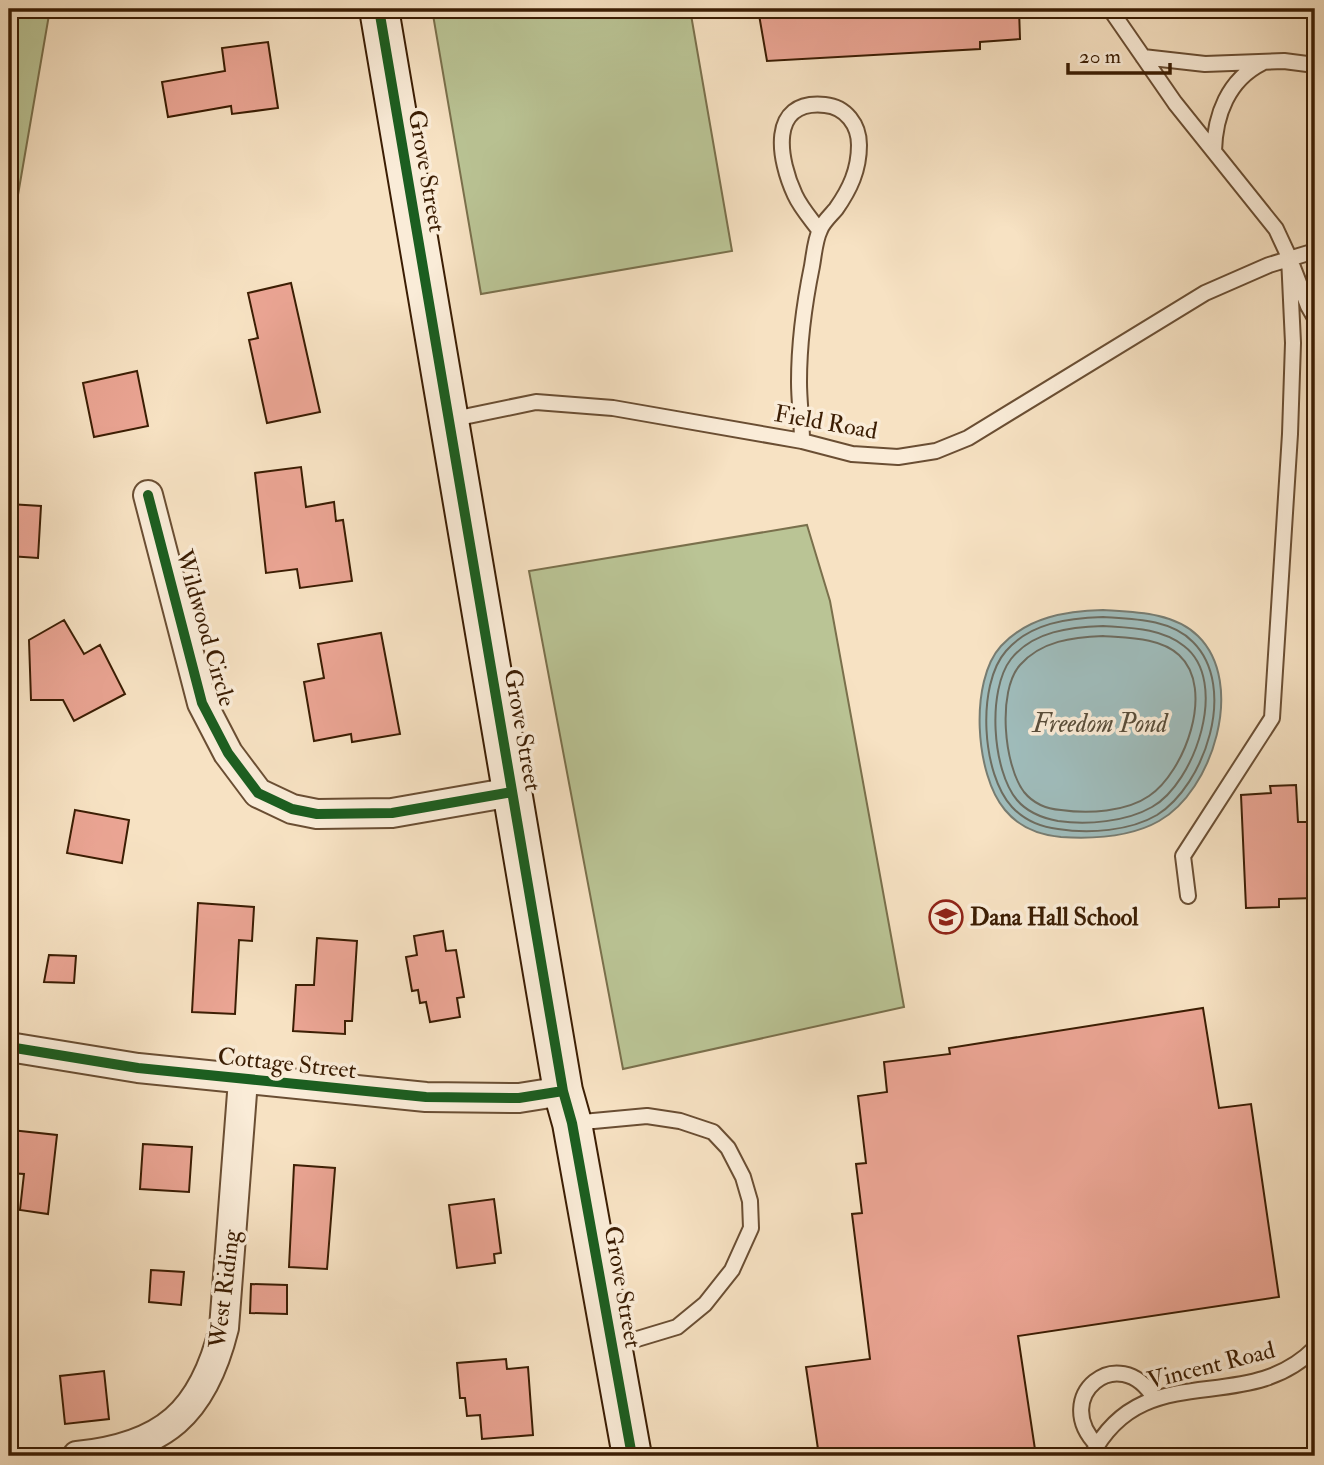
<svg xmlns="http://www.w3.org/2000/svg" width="1324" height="1465" viewBox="0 0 1324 1465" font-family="'IM FELL Double Pica',serif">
<rect width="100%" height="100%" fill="#f7e2c3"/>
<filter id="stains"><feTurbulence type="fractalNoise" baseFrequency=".00286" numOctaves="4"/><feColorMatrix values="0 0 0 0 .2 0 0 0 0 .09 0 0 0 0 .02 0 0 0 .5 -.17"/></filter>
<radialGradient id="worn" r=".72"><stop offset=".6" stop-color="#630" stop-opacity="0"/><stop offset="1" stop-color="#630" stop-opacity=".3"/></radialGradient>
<path fill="#bac495" stroke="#7a704c" stroke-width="2" d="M 9,9 L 50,9 L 9,247 Z
M 432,9 L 690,9 L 732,251 L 481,294 Z
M 807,525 L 830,601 L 904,1007 L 623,1069 L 529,571 Z"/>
<path fill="#9fbcbb" stroke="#777c71" stroke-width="2" d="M 1103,610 C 1134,612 1174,612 1198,636 C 1246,683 1213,791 1159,821 C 1131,837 1093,839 1061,837 C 1040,835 1019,827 1005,810 C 975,775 969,681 1001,646 C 1028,617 1066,611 1103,610 Z"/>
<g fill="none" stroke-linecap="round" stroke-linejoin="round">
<path stroke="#6d6c5f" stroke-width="2" d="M 1103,617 C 1133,619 1171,619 1193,642 C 1238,687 1205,785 1157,815 C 1130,831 1089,834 1058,829 C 1040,827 1024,820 1012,807 C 982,775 976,685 1006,651 C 1030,623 1068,618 1103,617 Z
M 1103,626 C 1131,628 1161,628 1184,646 C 1230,681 1195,783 1152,807 C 1126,822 1087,825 1058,821 C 1042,818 1027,812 1017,800 C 992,770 987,690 1011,659 C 1033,631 1071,627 1103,626 Z
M 1103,636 C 1127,638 1160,637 1179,655 C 1216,689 1184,773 1149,796 C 1126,812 1088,814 1061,810 C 1047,809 1033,803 1024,792 C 1004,766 997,691 1020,665 C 1041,641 1073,637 1103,636 Z"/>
</g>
<path fill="#eba594" stroke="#3b1d03" stroke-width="2" d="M 758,9 L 1019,9 L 1020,39 L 980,42 L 980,49 L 767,61 Z
M 268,42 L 278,108 L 232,114 L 231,106 L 168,117 L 162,82 L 225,71 L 222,48 Z
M 291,283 L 320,412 L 267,423 L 249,340 L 258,338 L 248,293 Z
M 137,371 L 148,426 L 94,437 L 83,383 Z
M 301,467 L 306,507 L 334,502 L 336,521 L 343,520 L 352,581 L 300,588 L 297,569 L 266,573 L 255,473 Z
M 9,504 L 41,506 L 38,558 L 9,556 Z
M 64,620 L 84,654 L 100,645 L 125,694 L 74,721 L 63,700 L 31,700 L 29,640 Z
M 381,633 L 400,734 L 352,742 L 351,734 L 314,741 L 304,682 L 324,678 L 318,644 Z
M 1296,785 L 1298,822 L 1315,822 L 1315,898 L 1279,899 L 1279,907 L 1246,908 L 1241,795 L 1271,793 L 1270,786 Z
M 75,810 L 129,820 L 122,863 L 67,853 Z
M 198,903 L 254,907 L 252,941 L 239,940 L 235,1014 L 192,1012 Z
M 443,931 L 446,951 L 456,950 L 464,997 L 457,998 L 460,1017 L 430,1022 L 426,1002 L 420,1003 L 418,990 L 412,991 L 406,957 L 417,955 L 414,936 Z
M 317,938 L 357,941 L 352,1021 L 345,1021 L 345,1034 L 293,1031 L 296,985 L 314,985 Z
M 49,955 L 76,956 L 74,983 L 44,982 Z
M 1203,1008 L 1219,1108 L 1251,1104 L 1279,1297 L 1018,1336 L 1036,1456 L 819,1456 L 806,1367 L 870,1359 L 852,1214 L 862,1213 L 856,1164 L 866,1163 L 858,1096 L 887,1092 L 884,1062 L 950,1054 L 949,1048 Z
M 11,1130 L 57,1135 L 48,1214 L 20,1210 L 24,1174 L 9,1173 Z
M 143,1144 L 192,1147 L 189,1192 L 140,1189 Z
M 294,1165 L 335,1168 L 327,1269 L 289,1267 Z
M 494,1199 L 501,1253 L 494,1254 L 495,1263 L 457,1268 L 449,1205 Z
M 151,1270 L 184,1272 L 181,1305 L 149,1302 Z
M 251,1284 L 287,1285 L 287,1314 L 250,1313 Z
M 506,1359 L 507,1369 L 528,1367 L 533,1435 L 482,1439 L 480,1415 L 467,1416 L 465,1398 L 460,1398 L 457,1363 Z
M 104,1371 L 109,1419 L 65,1424 L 60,1376 Z"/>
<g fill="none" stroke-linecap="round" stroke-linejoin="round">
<defs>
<path id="lane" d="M 1110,9 L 1175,103 L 1276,229 L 1289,257 L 1308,306 L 1315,318
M 1143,57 L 1205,64 L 1284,61 L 1315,65
M 1214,151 C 1215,115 1228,80 1262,63
M 449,420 L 536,402 L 613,408 L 802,441 L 852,454 L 898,457 L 936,451 L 968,438 L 1205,293 L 1269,265 L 1315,251
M 802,441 C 802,421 799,402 799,382 C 799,343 804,305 812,266 C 814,255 815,240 820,230 C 823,222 831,215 836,209 C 850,189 859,170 859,145 C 859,125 846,107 825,105 C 767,99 779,161 795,195 C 801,208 811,219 819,230
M 1188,896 L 1183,856 L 1272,718 L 1290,434 L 1293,343 L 1289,257
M 572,1123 L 647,1116 L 680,1121 L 713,1132 L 728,1148 L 743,1177 L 750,1201 L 751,1228 L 732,1270 L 705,1304 L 677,1327 L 614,1346
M 1097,1445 C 1050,1397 1119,1340 1154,1398
M 1091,1456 C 1144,1354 1245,1419 1315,1348"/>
<path id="street" d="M 148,495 L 202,703 L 228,753 L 258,793 L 292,809 L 317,814 L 392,813 L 512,792
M 9,1047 L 138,1068 L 426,1097 L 519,1098 L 563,1091
M 77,1456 C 164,1447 203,1413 224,1328 L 243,1080"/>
<path id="secondary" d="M 379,9 L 563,1091 L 572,1123 L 632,1456"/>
</defs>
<use href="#lane" stroke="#6a4e33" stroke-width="18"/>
<use href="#street" stroke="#6a4e33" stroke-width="32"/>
<use href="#secondary" stroke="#3b1d03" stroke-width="42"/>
<use href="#lane" stroke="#faecd8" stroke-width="14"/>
<use href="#street" stroke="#faecd8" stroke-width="28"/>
<use href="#secondary" stroke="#faecd8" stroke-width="38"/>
<defs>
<path id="cycleway" d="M 379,9 L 563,1091 L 572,1123 L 632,1456
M 148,495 L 202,703 L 228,753 L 258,793 L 292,809 L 317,814 L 392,813 L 512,792
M 9,1047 L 138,1068 L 426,1097 L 519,1098 L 563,1091"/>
</defs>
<use href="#cycleway" stroke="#faecd8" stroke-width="15"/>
<use href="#cycleway" stroke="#1b5e20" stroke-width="10"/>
</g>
<defs>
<symbol id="school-ring" viewBox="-11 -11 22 22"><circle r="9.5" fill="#faecd8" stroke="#8f2418" stroke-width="1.5"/><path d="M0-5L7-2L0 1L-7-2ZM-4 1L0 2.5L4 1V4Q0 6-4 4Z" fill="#8f2418"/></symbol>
</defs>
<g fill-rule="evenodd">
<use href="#school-ring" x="927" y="898" width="38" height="38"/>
</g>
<g text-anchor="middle" stroke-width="7" stroke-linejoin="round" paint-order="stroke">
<g font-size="24" fill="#3b1d03" stroke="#faecd8">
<text transform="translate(427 171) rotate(80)" y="8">Grove Street</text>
<text transform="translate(826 422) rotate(10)" y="8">Field Road</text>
<text transform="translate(206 628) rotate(74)" y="8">Wildwood Circle</text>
<text transform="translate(523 730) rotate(80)" y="8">Grove Street</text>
<text transform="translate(287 1063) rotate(6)" y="8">Cottage Street</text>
<text transform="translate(623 1287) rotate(80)" y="8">Grove Street</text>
<text transform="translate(224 1289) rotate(-83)" y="8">West Riding</text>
<text transform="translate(1211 1365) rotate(-14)" y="8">Vincent Road</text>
</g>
<g font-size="24" font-weight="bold" fill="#3b1d03" stroke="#faecd8" text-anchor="start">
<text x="970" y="925">Dana Hall School</text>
</g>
<g font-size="26" font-style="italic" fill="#594d3a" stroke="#faecd8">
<text x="1100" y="732">Freedom Pond</text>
</g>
</g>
<rect width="1324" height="1465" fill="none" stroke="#f7e2c3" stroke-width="35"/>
<rect x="10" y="10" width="1303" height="1444" fill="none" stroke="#3b1d03" stroke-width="3.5"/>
<rect x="18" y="18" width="1289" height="1430" fill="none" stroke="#3b1d03" stroke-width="2"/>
<path d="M1068 63v10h102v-10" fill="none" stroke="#3b1d03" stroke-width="3.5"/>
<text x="1079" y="63" font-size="21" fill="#3b1d03" stroke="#faecd8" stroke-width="5" paint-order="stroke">20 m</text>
<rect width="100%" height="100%" filter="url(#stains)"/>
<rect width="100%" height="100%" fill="url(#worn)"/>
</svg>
